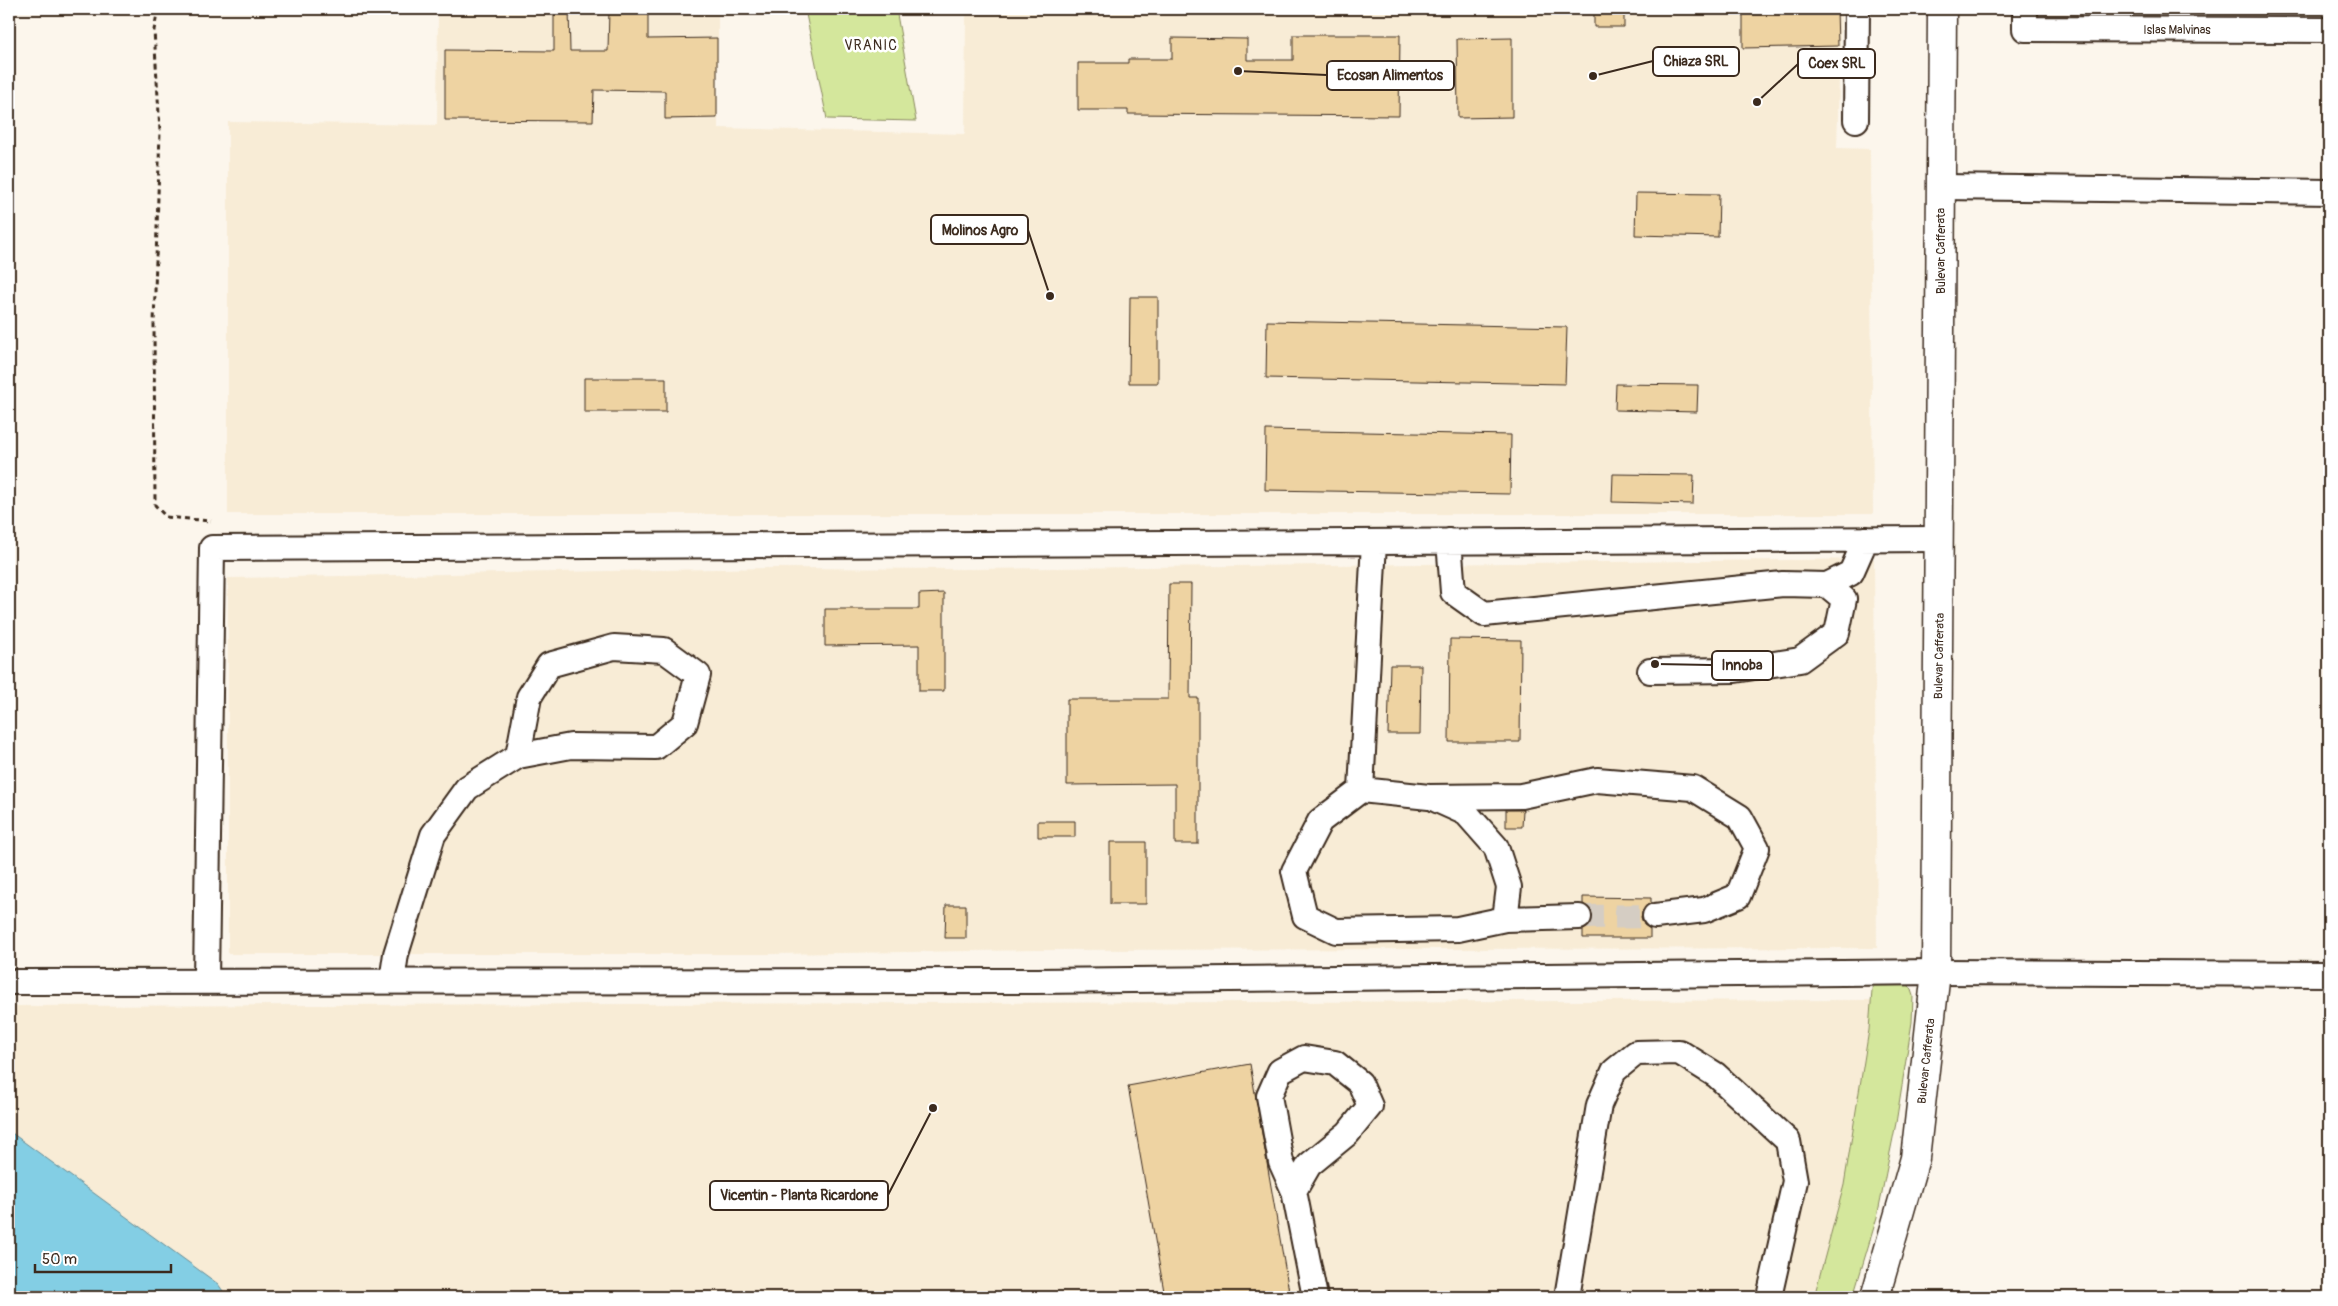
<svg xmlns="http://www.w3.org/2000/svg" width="2338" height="1306" viewBox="0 0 2338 1306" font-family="Pangolin,sans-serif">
<rect width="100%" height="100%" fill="#fcf6ec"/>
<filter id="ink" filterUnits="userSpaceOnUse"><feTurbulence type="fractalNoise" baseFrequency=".02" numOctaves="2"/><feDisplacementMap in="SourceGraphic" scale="10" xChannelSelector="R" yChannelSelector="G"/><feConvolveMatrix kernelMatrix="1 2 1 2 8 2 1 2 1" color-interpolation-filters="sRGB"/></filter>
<g filter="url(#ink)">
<path fill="#f8ecd6" d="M 438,9 L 718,9 L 718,128 L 965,134 L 966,9 L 1841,9 L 1837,148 L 1870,149 L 1873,514 L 228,514 L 228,122 L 437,125 Z
M 1874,559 L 1877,948 L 1036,950 L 773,954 L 228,954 L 228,578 L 774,568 L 968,569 Z
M 1872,1000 L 1869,1030 L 1844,1185 L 1814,1297 L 9,1297 L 9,1006 Z"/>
<path fill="#d4e79c" stroke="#88885d" d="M 805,9 L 896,9 L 916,121 L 827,119 Z
M 1873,977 L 1903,981 L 1910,987 L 1913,996 L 1912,1022 L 1896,1123 L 1877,1217 L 1853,1297 L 1814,1297 L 1844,1185 L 1869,1030 Z"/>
<path fill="#83cee4" stroke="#668c95" d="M 9,1131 L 218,1284 L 227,1297 L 9,1297 Z"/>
<path fill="#eed3a2" stroke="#3b2a1e" d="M 554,9 L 569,9 L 570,51 L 608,51 L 609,9 L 648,9 L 648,39 L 717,38 L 717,118 L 665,119 L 665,91 L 594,90 L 593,121 L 445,120 L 445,50 L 554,51 Z
M 1594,9 L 1624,9 L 1624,27 L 1594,27 Z
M 1743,9 L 1837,9 L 1838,46 L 1743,48 Z
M 1293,35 L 1400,35 L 1399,116 L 1128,114 L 1128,110 L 1078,110 L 1078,63 L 1128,63 L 1128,59 L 1172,59 L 1172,38 L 1247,39 L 1247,60 L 1293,60 Z
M 1512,38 L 1512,117 L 1458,118 L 1457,39 Z
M 1636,193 L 1719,194 L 1718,237 L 1635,235 Z
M 1130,297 L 1158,297 L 1158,383 L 1129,383 Z
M 1267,321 L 1567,327 L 1565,384 L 1266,378 Z
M 584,378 L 666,378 L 666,412 L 584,412 Z
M 1616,384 L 1698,385 L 1697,412 L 1615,410 Z
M 1266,430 L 1511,435 L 1510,494 L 1265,490 Z
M 1613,474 L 1694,475 L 1693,504 L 1612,502 Z
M 1169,584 L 1191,584 L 1190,698 L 1198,698 L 1198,844 L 1175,844 L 1175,784 L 1067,785 L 1067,699 L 1168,699 Z
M 944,593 L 944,691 L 919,691 L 919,645 L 825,646 L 825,609 L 919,609 L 919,594 Z
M 1450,639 L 1521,640 L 1520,742 L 1449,742 Z
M 1390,665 L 1421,665 L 1420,734 L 1388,734 Z
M 1506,810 L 1523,810 L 1522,827 L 1506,827 Z
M 1038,821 L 1075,821 L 1075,837 L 1038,837 Z
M 1110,842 L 1146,842 L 1146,904 L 1110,904 Z
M 1583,897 L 1651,898 L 1651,903 L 1643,910 L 1641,917 L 1644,925 L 1650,929 L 1650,938 L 1583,938 L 1583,930 L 1591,924 L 1593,917 L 1590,909 L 1583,904 Z
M 946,905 L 966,905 L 966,938 L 945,938 Z
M 1250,1064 L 1290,1297 L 1165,1297 L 1128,1086 Z"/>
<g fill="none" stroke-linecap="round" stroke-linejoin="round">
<path stroke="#d5cdc3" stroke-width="24" stroke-dasharray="24 12" stroke-linecap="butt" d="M 1579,917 L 1655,916"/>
<defs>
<path id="minor" d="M 2025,9 L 2025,29 L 2329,30
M 1856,120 L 1857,9
M 1942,187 L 2329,192
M 1449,541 L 1453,592 L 1484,614 L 1783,584 L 1827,585 L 1844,599 L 1837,633 L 1800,660 L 1735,670 L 1650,671
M 1827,585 L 1851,573 L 1866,539
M 1361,790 L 1374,542
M 1437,800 L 1466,813 L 1496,847 L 1509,887 L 1505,919
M 1579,917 L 1505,919 L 1458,929 L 1336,931 L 1305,916 L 1294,871 L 1320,821 L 1361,790 L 1429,797 L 1521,796 L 1597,780 L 1693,788 L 1740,817 L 1757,848 L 1738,896 L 1704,910 L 1655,916
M 206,981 L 212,548 L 1940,539
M 392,981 L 396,954 L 433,835 L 467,788 L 518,756 L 571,746 L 656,747 L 685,723 L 698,675 L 664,650 L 614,647 L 549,665 L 529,697 L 518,756
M 9,982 L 1036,981 L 1936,972 L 2329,974
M 1294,1191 L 1309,1165 L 1348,1133 L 1370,1106 L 1360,1083 L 1335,1063 L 1304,1058 L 1280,1071 L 1269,1096 L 1281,1162 L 1294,1191 L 1315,1297
M 1567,1297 L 1599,1105 L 1614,1071 L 1636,1053 L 1679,1052 L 1716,1075 L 1788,1141 L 1795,1181 L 1769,1297"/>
<path id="highway" d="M 1875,1297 L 1915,1158 L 1936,972 L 1942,9"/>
</defs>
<use href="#minor" stroke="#3b2a1e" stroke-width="28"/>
<use href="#highway" stroke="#3b2a1e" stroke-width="31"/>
<path stroke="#3b2a1e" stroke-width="3" stroke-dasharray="5 4" stroke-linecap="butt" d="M 158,9 L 154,30 L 160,131 L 154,324 L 155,505 L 166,517 L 211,521"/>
<use href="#minor" stroke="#fff" stroke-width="24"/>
<use href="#highway" stroke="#fff" stroke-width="28"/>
</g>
</g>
<g text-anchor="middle" stroke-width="5" stroke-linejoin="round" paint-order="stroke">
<g font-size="12" fill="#3b2a1e" stroke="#fff">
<text x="2177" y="34">Islas Malvinas</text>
<text transform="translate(1941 251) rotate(-90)" y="4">Bulevar Cafferata</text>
<text transform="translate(1939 656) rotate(-89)" y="4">Bulevar Cafferata</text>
<text transform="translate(1926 1061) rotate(-84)" y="4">Bulevar Cafferata</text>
</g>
<g font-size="14" letter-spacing="1" fill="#3b2a1e" stroke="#fff">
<text x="871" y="50">VRANIC</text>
</g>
</g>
<path fill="none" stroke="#3b2a1e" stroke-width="2" d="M1593 76L1653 61M1757 102L1798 64M1238 71L1327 75M1050 296L1028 230M1655 664L1712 665M933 1108L888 1195"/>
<g fill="#3b2a1e" stroke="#fff" stroke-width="2">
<circle cx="1593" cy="76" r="5"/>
<circle cx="1757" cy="102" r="5"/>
<circle cx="1238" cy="71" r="5"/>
<circle cx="1050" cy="296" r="5"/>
<circle cx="1655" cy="664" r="5"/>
<circle cx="933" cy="1108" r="5"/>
</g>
<g fill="#fff" stroke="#3b2a1e" stroke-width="2">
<rect x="1653" y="47" width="86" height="29" rx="5"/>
<rect x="1798" y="49" width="77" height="29" rx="5"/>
<rect x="1327" y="61" width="127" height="29" rx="5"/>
<rect x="931" y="215" width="97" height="29" rx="5"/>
<rect x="1712" y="651" width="61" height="29" rx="5"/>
<rect x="710" y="1181" width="178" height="29" rx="5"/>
</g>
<g font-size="14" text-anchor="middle" font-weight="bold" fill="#3b2a1e">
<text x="1696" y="66">Chiaza SRL</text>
<text x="1837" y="68">Coex SRL</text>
<text x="1390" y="80">Ecosan Alimentos</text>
<text x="980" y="235">Molinos Agro</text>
<text x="1742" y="670">Innoba</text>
<text x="799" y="1200">Vicentin - Planta Ricardone</text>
</g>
<rect width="2338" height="1306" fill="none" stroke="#fff" stroke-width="30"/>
<rect x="15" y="15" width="2308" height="1276" fill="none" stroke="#3b2a1e" stroke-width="2" filter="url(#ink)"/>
<path d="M35 1264v8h136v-8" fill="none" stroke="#3b2a1e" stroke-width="2.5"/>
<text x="42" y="1264" font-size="15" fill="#3b2a1e" stroke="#ffffff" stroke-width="4" paint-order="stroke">50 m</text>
</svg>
